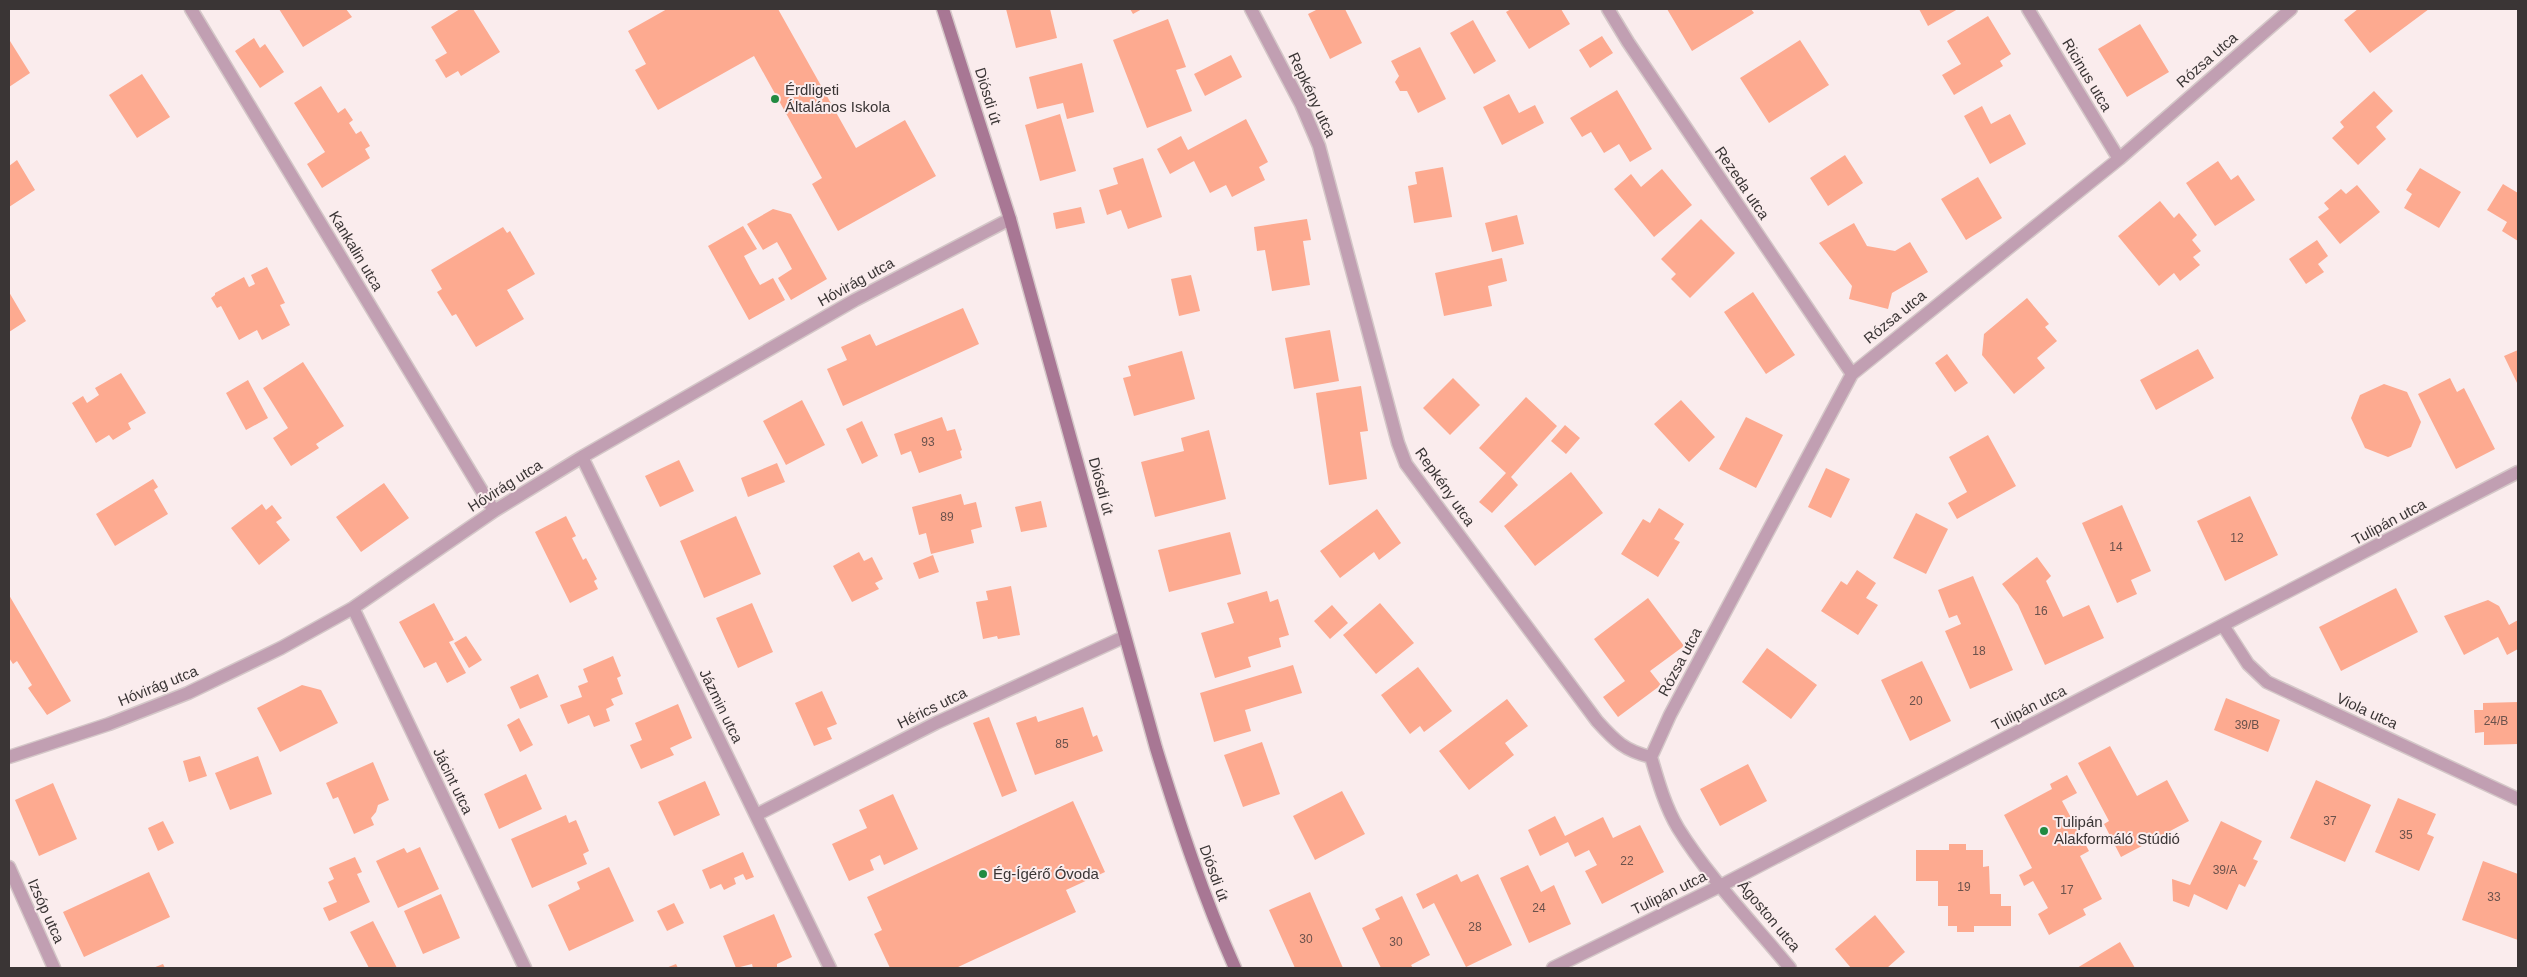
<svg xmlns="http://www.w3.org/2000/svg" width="2527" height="977" viewBox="0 0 2527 977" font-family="Arial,sans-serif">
<rect width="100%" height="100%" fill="#faeced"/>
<path fill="#fdaa90" d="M 279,9 L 346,9 L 352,17 L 303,47 Z
M 460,9 L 473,9 L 500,52 L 461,76 L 458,71 L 446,78 L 435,60 L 447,53 L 431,27 Z
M 667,9 L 778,9 L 856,148 L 905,120 L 936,176 L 838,231 L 812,184 L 822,178 L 754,56 L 658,110 L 635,70 L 646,64 L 628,31 Z
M 1006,9 L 1050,9 L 1057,38 L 1016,48 Z
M 1130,9 L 1142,9 L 1133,14 Z
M 1318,9 L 1345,9 L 1362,43 L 1330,59 L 1308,14 Z
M 1511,9 L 1561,9 L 1570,24 L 1529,49 L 1506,12 Z
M 1667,9 L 1751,9 L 1754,13 L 1692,51 Z
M 1919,9 L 1958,9 L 1928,26 Z
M 2358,9 L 2429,9 L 2370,53 L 2344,20 Z
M 1988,16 L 2011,54 L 2000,61 L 2003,66 L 1954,95 L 1942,75 L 1961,64 L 1947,41 Z
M 1168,19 L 1186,67 L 1176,70 L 1192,111 L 1147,128 L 1113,40 Z
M 1473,20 L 1496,61 L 1474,74 L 1450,33 Z
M 2140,24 L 2169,72 L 2127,97 L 2098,49 Z
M 1602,36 L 1613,53 L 1590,68 L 1579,50 Z
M 254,38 L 260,48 L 265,44 L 284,72 L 260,88 L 235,51 Z
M 1800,40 L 1829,85 L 1769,123 L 1740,78 Z
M 10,41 L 30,73 L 9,87 L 9,42 Z
M 1420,47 L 1446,99 L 1418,113 L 1407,91 L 1400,91 L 1395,82 L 1399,76 L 1391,61 Z
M 1231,55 L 1242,77 L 1205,96 L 1194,74 Z
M 1082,63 L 1094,112 L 1067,119 L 1063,103 L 1037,109 L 1029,77 Z
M 142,74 L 170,117 L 137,138 L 109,95 Z
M 321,86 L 338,113 L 345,108 L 353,120 L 349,123 L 356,134 L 361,131 L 370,146 L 365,149 L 370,158 L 322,188 L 307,164 L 325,152 L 294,103 Z
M 1617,90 L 1652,149 L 1630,162 L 1619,144 L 1604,153 L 1591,132 L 1582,137 L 1570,118 Z
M 2374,91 L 2393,111 L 2376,127 L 2386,139 L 2358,165 L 2332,138 L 2344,127 L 2340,122 Z
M 1509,94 L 1519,113 L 1535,105 L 1544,123 L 1502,145 L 1483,107 Z
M 1982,106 L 1991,124 L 2010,114 L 2026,144 L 1990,164 L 1964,116 Z
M 1060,114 L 1076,171 L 1040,181 L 1025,125 Z
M 1246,119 L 1268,162 L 1259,167 L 1265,180 L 1232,197 L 1226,185 L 1210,193 L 1194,161 L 1170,174 L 1157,149 L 1181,136 L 1188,150 Z
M 1845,155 L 1863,183 L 1828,206 L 1810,178 Z
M 1143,158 L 1162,217 L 1128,229 L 1121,210 L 1107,215 L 1099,190 L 1118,184 L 1113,168 Z
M 17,160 L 35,190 L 9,207 L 9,166 Z
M 2218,161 L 2231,180 L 2238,175 L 2255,200 L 2215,226 L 2186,183 Z
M 1443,167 L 1452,217 L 1414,223 L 1408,186 L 1417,184 L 1415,172 Z
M 2420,168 L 2461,192 L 2439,228 L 2404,208 L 2412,194 L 2406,190 Z
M 1662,169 L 1692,205 L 1654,237 L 1614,189 L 1631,174 L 1641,187 Z
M 1978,177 L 2002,218 L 1966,240 L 1941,199 Z
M 2503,184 L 2518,193 L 2518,241 L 2502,231 L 2507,222 L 2487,210 Z
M 2357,185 L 2380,212 L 2340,244 L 2318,217 L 2329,209 L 2324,203 L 2341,189 L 2346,194 Z
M 2160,201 L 2174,218 L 2179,213 L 2197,235 L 2192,240 L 2201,251 L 2193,257 L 2200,265 L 2180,281 L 2174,273 L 2159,286 L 2118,236 Z
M 1081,207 L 1085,223 L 1056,229 L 1053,213 Z
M 773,209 L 791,214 L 827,279 L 791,300 L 778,278 L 792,269 L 785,256 L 777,242 L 763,250 L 747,224 Z
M 1517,215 L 1524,244 L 1492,252 L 1485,223 Z
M 1307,219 L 1311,240 L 1303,241 L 1310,285 L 1272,291 L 1265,250 L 1257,251 L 1254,227 Z
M 1701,219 L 1735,253 L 1690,298 L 1671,279 L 1676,274 L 1661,259 Z
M 1854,223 L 1867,246 L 1895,251 L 1910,242 L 1928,272 L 1892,293 L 1888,309 L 1849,299 L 1852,286 L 1819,243 Z
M 743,226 L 757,249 L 744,256 L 753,273 L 760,285 L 773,278 L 785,300 L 749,320 L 708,246 Z
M 503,227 L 507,233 L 510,231 L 535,274 L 507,290 L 524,319 L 476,347 L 456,314 L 452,316 L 437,292 L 442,289 L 431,270 Z
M 2317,240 L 2328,256 L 2318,264 L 2324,272 L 2306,284 L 2289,259 Z
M 1502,258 L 1507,281 L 1488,286 L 1492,306 L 1444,316 L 1435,273 Z
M 267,267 L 285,303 L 280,305 L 290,325 L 262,340 L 257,330 L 239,340 L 221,306 L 217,308 L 211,298 L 215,295 L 215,293 L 244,277 L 249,287 L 255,284 L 251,275 Z
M 1191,275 L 1200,311 L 1179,316 L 1171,279 Z
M 9,292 L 26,321 L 9,332 Z
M 1753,292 L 1795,355 L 1766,374 L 1724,312 Z
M 2027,298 L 2049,324 L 2045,327 L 2057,341 L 2037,358 L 2045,368 L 2014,394 L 1982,355 L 1984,334 Z
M 963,308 L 979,344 L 843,406 L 827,369 L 847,360 L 841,347 L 870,334 L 876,346 Z
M 1330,330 L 1339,381 L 1294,389 L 1285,338 Z
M 2198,349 L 2214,378 L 2156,410 L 2140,380 Z
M 2518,350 L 2518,385 L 2504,356 Z
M 1182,351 L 1195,399 L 1134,416 L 1123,378 L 1131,376 L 1128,366 Z
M 1947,354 L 1968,383 L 1955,392 L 1935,363 Z
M 303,362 L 344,426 L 316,444 L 319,448 L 291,466 L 273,438 L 288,428 L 263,388 Z
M 121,373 L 146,413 L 128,423 L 131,429 L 113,440 L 109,435 L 96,443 L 72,403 L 83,396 L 87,403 L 99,395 L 95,388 Z
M 1453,378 L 1480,405 L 1450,435 L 1423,408 Z
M 2450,378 L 2457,392 L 2464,388 L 2495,449 L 2456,469 L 2418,394 Z
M 248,380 L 268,418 L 246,430 L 226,393 Z
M 2384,384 L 2407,392 L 2421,422 L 2411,447 L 2388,457 L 2365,448 L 2351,418 L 2360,395 Z
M 1361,386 L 1368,431 L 1360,432 L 1367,479 L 1329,485 L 1316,393 Z
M 1526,397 L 1557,426 L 1511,477 L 1518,485 L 1492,513 L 1479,502 L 1506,473 L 1479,448 Z
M 802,400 L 825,445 L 786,465 L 763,421 Z
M 1681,400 L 1715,437 L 1689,462 L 1654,424 Z
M 942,417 L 947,431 L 955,429 L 962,450 L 960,451 L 962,458 L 919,473 L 911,451 L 901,455 L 894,434 Z
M 1746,417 L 1783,435 L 1756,488 L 1719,469 Z
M 862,421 L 878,456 L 862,464 L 846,429 Z
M 1565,425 L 1580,438 L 1566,454 L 1551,441 Z
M 1209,430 L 1226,499 L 1155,517 L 1141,462 L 1184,451 L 1181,438 Z
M 1988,435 L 2016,486 L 1957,519 L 1948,503 L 1967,492 L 1949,457 Z
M 679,460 L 694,491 L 660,507 L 645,476 Z
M 777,463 L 785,482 L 748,497 L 741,478 Z
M 1826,468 L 1850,479 L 1831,518 L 1808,507 Z
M 1571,472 L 1603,513 L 1535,566 L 1504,526 Z
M 153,479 L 158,487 L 154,490 L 168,514 L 115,546 L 96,514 Z
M 384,483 L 409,518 L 361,552 L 336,517 Z
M 961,494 L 964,505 L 976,502 L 982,527 L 971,530 L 974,543 L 931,554 L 926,533 L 919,535 L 912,507 Z
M 2250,496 L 2278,555 L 2225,581 L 2197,521 Z
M 1041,501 L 1047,527 L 1021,532 L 1015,507 Z
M 262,504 L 266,510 L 272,505 L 282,518 L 276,522 L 290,540 L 259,565 L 231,528 Z
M 2122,505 L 2151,571 L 2131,580 L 2137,594 L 2117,603 L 2082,523 Z
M 1659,508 L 1684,524 L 1674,539 L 1680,542 L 1658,577 L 1621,554 L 1643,519 L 1650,523 Z
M 1377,509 L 1401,543 L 1379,560 L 1374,552 L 1340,578 L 1320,551 Z
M 1916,513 L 1948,529 L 1926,574 L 1893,558 Z
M 566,516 L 576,536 L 572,538 L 583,560 L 586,558 L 597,579 L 594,581 L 598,589 L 570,603 L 535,532 Z
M 736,516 L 761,574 L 704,598 L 680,541 Z
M 1230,532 L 1241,574 L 1169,592 L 1158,550 Z
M 859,552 L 864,561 L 872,557 L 883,579 L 875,583 L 879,589 L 852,602 L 833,566 Z
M 933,555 L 939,572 L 919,579 L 913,563 Z
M 2037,557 L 2051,576 L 2046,581 L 2063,617 L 2089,605 L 2104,638 L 2045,665 L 2018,605 L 2002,584 Z
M 1857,570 L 1876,583 L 1866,598 L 1878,605 L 1858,635 L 1821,611 L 1841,581 L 1847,585 Z
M 1973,576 L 2013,670 L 1970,689 L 1945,631 L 1961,624 L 1957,615 L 1949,618 L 1938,590 Z
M 1011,586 L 1020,635 L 998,639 L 997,636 L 983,639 L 976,602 L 988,600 L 986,591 Z
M 2396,588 L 2418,632 L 2341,671 L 2319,627 Z
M 1267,591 L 1270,602 L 1278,599 L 1289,635 L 1279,638 L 1281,647 L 1248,657 L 1251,667 L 1215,678 L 1201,633 L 1234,623 L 1227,603 Z
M 9,595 L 71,701 L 47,715 L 28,688 L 32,685 L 17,661 L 13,664 L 9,658 Z
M 1648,598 L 1684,646 L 1650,671 L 1661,685 L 1618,717 L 1603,697 L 1625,681 L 1594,639 Z
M 2488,600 L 2499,606 L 2509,625 L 2518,620 L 2518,649 L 2507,655 L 2498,637 L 2464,655 L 2444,616 Z
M 434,603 L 454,640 L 449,642 L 466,673 L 447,683 L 436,662 L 424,668 L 399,622 Z
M 752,603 L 773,652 L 738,668 L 716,618 Z
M 1380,603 L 1414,643 L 1376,674 L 1343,635 Z
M 1332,605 L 1348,623 L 1330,639 L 1314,621 Z
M 466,636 L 482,660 L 469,668 L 454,643 Z
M 1767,648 L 1817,685 L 1791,719 L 1742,682 Z
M 613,656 L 621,676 L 617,678 L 623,694 L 611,699 L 614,705 L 606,709 L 610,721 L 594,727 L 589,715 L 568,724 L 560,705 L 582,697 L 578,686 L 588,682 L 583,669 Z
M 1922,661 L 1951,721 L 1910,741 L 1881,680 Z
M 1293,665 L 1302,693 L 1245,710 L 1251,731 L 1214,742 L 1200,693 Z
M 1418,667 L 1452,711 L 1424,732 L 1420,726 L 1410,734 L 1381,695 Z
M 538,674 L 548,697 L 520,709 L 510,687 Z
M 302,685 L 321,690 L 338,723 L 280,752 L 257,708 Z
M 822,691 L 837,724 L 827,728 L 832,739 L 814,746 L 795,703 Z
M 2226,698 L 2280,720 L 2268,752 L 2214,730 Z
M 1507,699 L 1528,726 L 1505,743 L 1514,755 L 1469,790 L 1439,751 Z
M 2518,702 L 2518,744 L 2484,745 L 2484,732 L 2475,733 L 2474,710 L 2483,710 L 2483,703 Z
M 678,704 L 692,738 L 670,748 L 674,755 L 641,769 L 630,745 L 642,740 L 635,723 Z
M 1083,707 L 1093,737 L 1097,735 L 1103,751 L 1035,775 L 1016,723 L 1036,716 L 1038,722 Z
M 989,717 L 1017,791 L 1002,797 L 973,723 Z
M 519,718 L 533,745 L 520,752 L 507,725 Z
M 1262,742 L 1280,794 L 1243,807 L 1224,755 Z
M 2110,746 L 2137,796 L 2167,780 L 2189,821 L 2121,857 L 2104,824 L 2109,821 L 2078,763 Z
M 200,756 L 207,776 L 189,782 L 183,761 Z
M 258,756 L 272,794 L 230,810 L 215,773 Z
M 373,762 L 389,800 L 378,805 L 376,812 L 371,818 L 374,825 L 354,834 L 338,797 L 333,799 L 326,783 Z
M 1748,764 L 1767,801 L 1720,826 L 1700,789 Z
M 526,774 L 542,809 L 499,829 L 484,794 Z
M 2067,775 L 2077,793 L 2062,801 L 2089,851 L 2080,856 L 2102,899 L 2083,909 L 2086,915 L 2049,935 L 2038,914 L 2048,908 L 2033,881 L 2024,886 L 2019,875 L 2032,868 L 2004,815 L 2052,789 L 2050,784 Z
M 2316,780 L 2371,805 L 2345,862 L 2290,838 Z
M 705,781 L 720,815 L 674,836 L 658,802 Z
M 53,783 L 77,839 L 39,856 L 15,800 Z
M 1342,791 L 1365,834 L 1315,860 L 1293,816 Z
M 893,794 L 918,849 L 884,865 L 880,855 L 870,860 L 874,870 L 849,881 L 832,844 L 867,828 L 859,810 Z
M 2398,798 L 2436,814 L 2427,834 L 2434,837 L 2419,871 L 2375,852 Z
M 1073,801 L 1105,872 L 1066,890 L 1076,912 L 956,968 L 890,968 L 874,934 L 882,930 L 867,897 Z
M 566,815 L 569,823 L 576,820 L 589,851 L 583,854 L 587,864 L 532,888 L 511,839 Z
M 1555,816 L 1565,836 L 1603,817 L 1613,838 L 1640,825 L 1664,872 L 1602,904 L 1585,871 L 1597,865 L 1589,850 L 1575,857 L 1568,842 L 1540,856 L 1528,830 Z
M 163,821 L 174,843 L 158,851 L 148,828 Z
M 2221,821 L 2262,841 L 2253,859 L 2258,861 L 2245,887 L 2239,884 L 2227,910 L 2194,894 L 2189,907 L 2173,901 L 2172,879 L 2190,885 Z
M 1949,844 L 1966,844 L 1966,850 L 1983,850 L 1983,867 L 1989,866 L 1990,894 L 2001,894 L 2001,906 L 2011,906 L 2011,926 L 1974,926 L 1974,932 L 1957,932 L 1957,926 L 1948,926 L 1948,906 L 1938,906 L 1938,881 L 1916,881 L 1916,850 L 1949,850 Z
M 420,847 L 439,889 L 398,908 L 376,861 L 404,848 L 407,853 Z
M 743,852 L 754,877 L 746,880 L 743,874 L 734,878 L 736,884 L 724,890 L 721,884 L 710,889 L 702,870 Z
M 355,857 L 362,872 L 357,874 L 370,902 L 329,921 L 323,908 L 337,902 L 328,882 L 334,879 L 329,868 Z
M 2483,861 L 2518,874 L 2518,940 L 2462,920 Z
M 1528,865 L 1541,892 L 1554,885 L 1571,924 L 1529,943 L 1500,878 Z
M 609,867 L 634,921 L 569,951 L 548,905 L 580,889 L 577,882 Z
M 149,872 L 170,917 L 84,957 L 63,912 Z
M 1457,874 L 1461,882 L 1478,874 L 1512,945 L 1466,967 L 1434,903 L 1423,909 L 1416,894 Z
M 1310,892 L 1343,968 L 1295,968 L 1269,910 Z
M 441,894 L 460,938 L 423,954 L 404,911 Z
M 1402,896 L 1430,955 L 1411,965 L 1413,968 L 1381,968 L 1362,928 L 1380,919 L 1375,909 Z
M 674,903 L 684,923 L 667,931 L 657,911 Z
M 774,914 L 792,957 L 777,964 L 777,968 L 753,968 L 752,964 L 736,968 L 723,936 Z
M 1875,915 L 1905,952 L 1887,968 L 1851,968 L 1835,949 Z
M 373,921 L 397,968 L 369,968 L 350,932 Z
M 2120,942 L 2135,968 L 2077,968 Z
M 163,964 L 165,968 L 153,968 Z
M 676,964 L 678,968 L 666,968 Z"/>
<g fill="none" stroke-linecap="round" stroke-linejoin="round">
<defs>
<path id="minor" d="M 191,9 L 494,511
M 1251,9 L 1301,104 L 1319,146 L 1398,443 L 1406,464 L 1597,721 C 1615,741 1625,751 1651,757
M 1608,9 L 1628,42 L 1852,374
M 2028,9 L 2119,159
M 582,457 L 830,968
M 353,608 L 525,968
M 2224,627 L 2248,664 L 2267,682 L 2518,799
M 9,757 L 109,724 L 188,693 L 281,648 L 353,608 L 494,511 L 582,457 L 855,300 L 1010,219
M 1651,757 L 1670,715 L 1852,374 L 2119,159 L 2291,9
M 1651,757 C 1658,781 1665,806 1678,828 C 1709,878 1753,923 1790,968
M 756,815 L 936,723 L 1124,637
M 9,867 L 54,968
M 1553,968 L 1722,885 L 2518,472"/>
<path id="secondary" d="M 943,9 L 1010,219 L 1156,748 C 1179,823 1203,896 1235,968"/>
</defs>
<use href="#minor" stroke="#d4c7c8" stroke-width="15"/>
<use href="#secondary" stroke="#d4c7c8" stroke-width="15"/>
<use href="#minor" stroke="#c19fb2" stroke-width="12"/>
<use href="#secondary" stroke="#a87794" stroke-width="12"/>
</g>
<g fill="#218a41" stroke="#faeced" stroke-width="2">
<circle cx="775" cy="99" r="5"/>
<circle cx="2044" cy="831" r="5"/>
<circle cx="983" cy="874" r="5"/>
</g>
<g text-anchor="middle" stroke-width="4" stroke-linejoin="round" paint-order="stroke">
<g font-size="12" fill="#6b524c">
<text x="928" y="446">93</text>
<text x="947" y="521">89</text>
<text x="2237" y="542">12</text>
<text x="2116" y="551">14</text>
<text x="2041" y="615">16</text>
<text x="1979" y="655">18</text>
<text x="1916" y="705">20</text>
<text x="2496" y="725">24/B</text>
<text x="2247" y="729">39/B</text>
<text x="1062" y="748">85</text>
<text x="2330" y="825">37</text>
<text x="2406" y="839">35</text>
<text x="1627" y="865">22</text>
<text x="2225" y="874">39/A</text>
<text x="1964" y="891">19</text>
<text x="2067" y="894">17</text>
<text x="2494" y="901">33</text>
<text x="1539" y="912">24</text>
<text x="1475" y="931">28</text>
<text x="1306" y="943">30</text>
<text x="1396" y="946">30</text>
</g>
<g font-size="15" fill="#3a3535" stroke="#faeced">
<text transform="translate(2207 60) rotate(-41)" y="5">Rózsa utca</text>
<text transform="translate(2087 75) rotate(59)" y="5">Ricinus utca</text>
<text transform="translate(1312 95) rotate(65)" y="5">Repkény utca</text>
<text transform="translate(988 96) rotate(73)" y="5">Diósdi út</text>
<text transform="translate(1742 183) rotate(56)" y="5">Rezeda utca</text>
<text transform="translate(356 251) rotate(59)" y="5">Kankalin utca</text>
<text transform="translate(856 282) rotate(-29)" y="5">Hóvirág utca</text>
<text transform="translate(1895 317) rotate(-39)" y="5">Rózsa utca</text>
<text transform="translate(505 486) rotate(-32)" y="5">Hóvirág utca</text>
<text transform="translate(1101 486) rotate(75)" y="5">Diósdi út</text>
<text transform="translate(1445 487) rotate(55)" y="5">Repkény utca</text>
<text transform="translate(2389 522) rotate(-28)" y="5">Tulipán utca</text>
<text transform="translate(1680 662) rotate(-62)" y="5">Rózsa utca</text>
<text transform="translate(158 686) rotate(-22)" y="5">Hóvirág utca</text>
<text transform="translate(721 706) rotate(64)" y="5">Jázmin utca</text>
<text transform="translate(932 708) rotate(-26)" y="5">Hérics utca</text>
<text transform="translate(2029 708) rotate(-27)" y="5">Tulipán utca</text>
<text transform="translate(2367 711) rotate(25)" y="5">Viola utca</text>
<text transform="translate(453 781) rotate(64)" y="5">Jácint utca</text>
<text transform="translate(1214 873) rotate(70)" y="5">Diósdi út</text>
<text transform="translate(1669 893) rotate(-26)" y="5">Tulipán utca</text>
<text transform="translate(46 911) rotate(66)" y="5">Izsóp utca</text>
<text transform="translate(1769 916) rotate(50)" y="5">Ágoston utca</text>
</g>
<g font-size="15" fill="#3a3535" stroke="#faeced" text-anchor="start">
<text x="785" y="95">Érdligeti<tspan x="785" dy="17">Általános Iskola</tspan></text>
<text x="2054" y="827">Tulipán<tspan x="2054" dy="17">Alakformáló Stúdió</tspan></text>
<text x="993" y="879">Ég-Ígérő Óvoda</text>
</g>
</g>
<rect width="2527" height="977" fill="none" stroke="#3a3535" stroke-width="20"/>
</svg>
